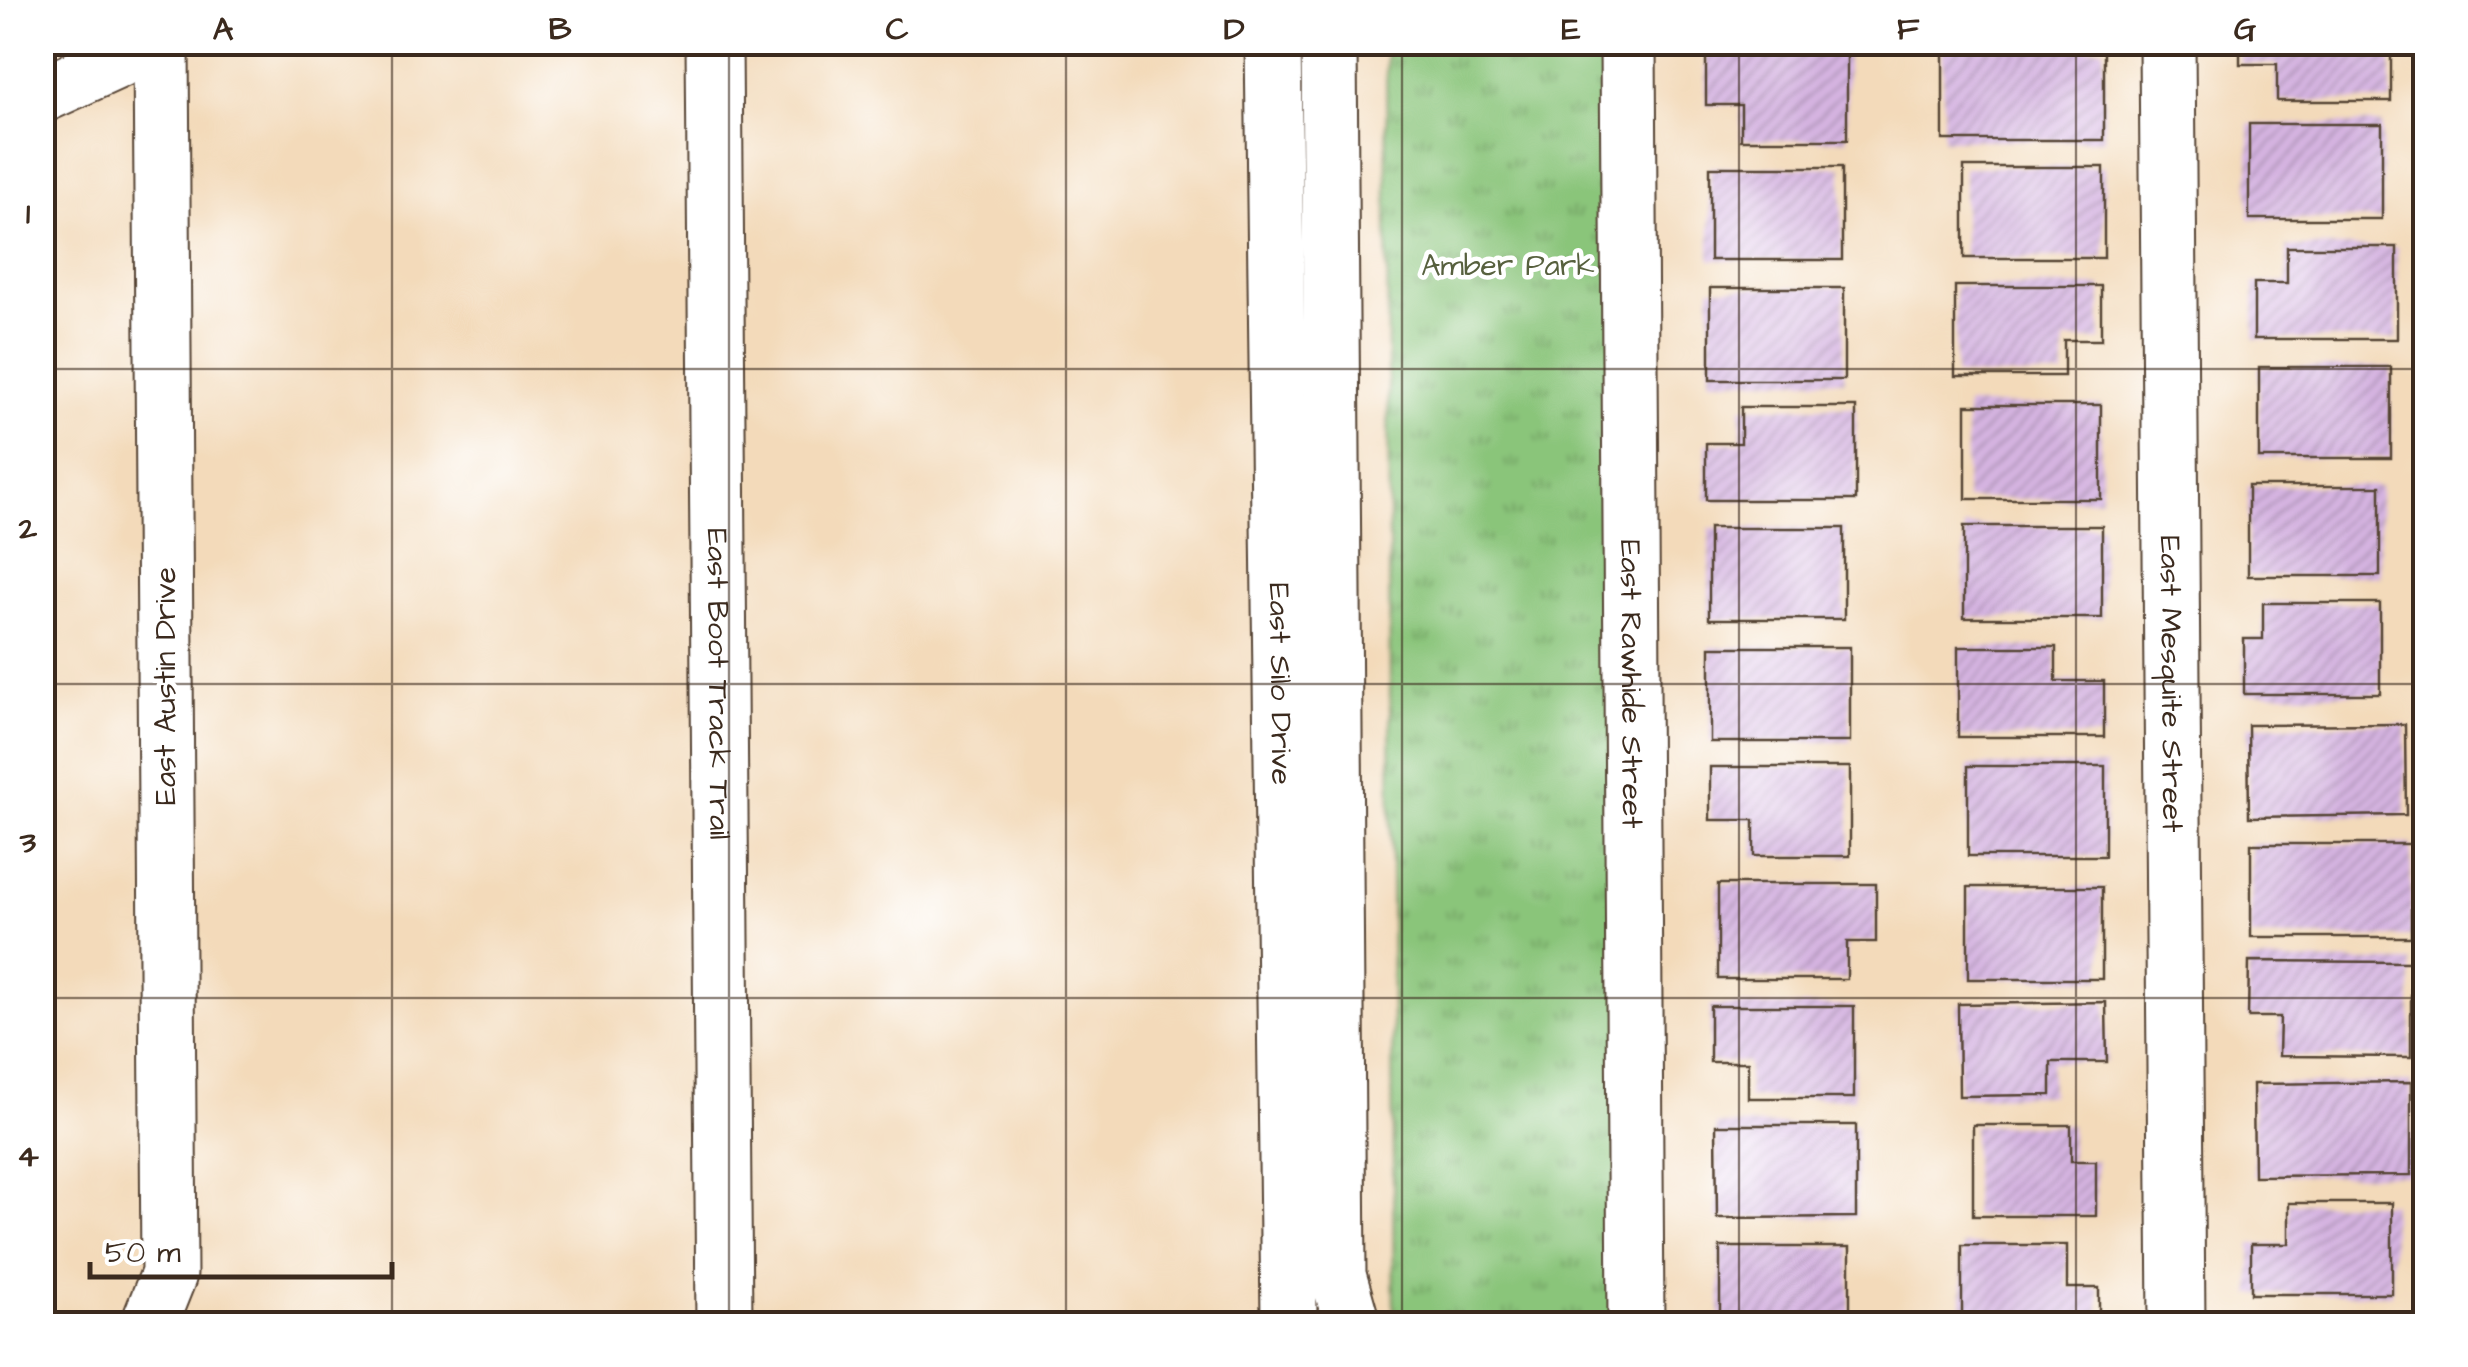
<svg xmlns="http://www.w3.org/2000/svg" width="2468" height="1367" viewBox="0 0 2468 1367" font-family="'Architects Daughter',sans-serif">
<defs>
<pattern id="park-tufts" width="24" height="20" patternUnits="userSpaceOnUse" patternTransform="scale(2.5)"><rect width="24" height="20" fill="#8ac57a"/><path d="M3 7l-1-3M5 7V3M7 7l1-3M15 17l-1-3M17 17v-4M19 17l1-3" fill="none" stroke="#72a063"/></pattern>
<pattern id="building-hatch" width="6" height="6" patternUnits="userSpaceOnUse" patternTransform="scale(2.5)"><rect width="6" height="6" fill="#d5b4e1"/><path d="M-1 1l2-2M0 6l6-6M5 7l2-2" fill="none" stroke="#ae93b6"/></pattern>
</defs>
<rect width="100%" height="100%" fill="#fff"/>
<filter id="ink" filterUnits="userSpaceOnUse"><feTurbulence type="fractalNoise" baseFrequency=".01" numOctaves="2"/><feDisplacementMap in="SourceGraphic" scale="20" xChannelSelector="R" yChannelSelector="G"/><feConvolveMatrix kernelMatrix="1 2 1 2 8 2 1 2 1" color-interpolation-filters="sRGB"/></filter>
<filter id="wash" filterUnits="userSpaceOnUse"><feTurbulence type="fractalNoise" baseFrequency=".0048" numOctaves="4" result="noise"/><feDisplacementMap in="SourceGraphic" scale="40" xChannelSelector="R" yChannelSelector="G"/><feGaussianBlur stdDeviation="2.25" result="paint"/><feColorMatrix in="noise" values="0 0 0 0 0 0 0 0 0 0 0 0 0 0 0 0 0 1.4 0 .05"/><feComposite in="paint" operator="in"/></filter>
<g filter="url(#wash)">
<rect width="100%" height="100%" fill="#f3daba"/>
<path fill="url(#park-tufts)" stroke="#62784c" stroke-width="2.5" d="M 1386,43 L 1628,43 L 1636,1324 L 1394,1324 Z"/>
<g id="blocks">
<path fill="url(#building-hatch)" d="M 2240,42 L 2391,42 L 2391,101 L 2277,101 L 2277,64 L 2240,64 Z
M 1943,48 L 2104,48 L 2104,140 L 1943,140 Z
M 1706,49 L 1847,49 L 1847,140 L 1741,140 L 1741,105 L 1706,105 Z
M 2249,124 L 2382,124 L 2382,219 L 2249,219 Z
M 1710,167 L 1842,167 L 1842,260 L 1710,260 Z
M 1964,167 L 2104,167 L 2104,258 L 1964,258 Z
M 2287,247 L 2397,247 L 2397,339 L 2254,339 L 2254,283 L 2287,283 Z
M 1955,286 L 2101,286 L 2101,340 L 2064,340 L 2064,376 L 1955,376 Z
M 1710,288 L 1844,288 L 1844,380 L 1710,380 Z
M 2259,367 L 2391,367 L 2391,458 L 2259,458 Z
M 1966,405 L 2101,405 L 2101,499 L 1966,499 Z
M 1741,407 L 1856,407 L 1856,500 L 1706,500 L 1706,443 L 1741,443 Z
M 2248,486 L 2380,486 L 2380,576 L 2248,576 Z
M 1964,526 L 2102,526 L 2102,618 L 1964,618 Z
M 1709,528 L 1844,528 L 1844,619 L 1709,619 Z
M 2263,603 L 2380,603 L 2380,694 L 2244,694 L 2244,639 L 2263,639 Z
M 1710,647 L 1850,647 L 1850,742 L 1710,742 Z
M 1958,647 L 2056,647 L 2056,681 L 2104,681 L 2104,737 L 1958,737 Z
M 2405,724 L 2406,815 L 2249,817 L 2248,725 Z
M 1968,766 L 2105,766 L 2105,856 L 1968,856 Z
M 1710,767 L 1850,767 L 1850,856 L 1754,856 L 1754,820 L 1710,820 Z
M 2251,844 L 2411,844 L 2411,937 L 2251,937 Z
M 1718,884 L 1876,884 L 1876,942 L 1847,942 L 1847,979 L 1718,979 Z
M 1968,887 L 2102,887 L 2102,979 L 1968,979 Z
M 2249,961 L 2411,962 L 2411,1057 L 2279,1056 L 2280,1017 L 2248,1017 Z
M 2106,1002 L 2107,1062 L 2051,1062 L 2051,1095 L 1959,1096 L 1958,1004 Z
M 1710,1006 L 1854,1006 L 1854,1098 L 1748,1098 L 1748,1062 L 1710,1062 Z
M 2411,1082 L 2411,1175 L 2254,1176 L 2253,1084 Z
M 1716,1125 L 1856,1125 L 1856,1217 L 1717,1218 Z
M 1973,1125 L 2071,1125 L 2071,1161 L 2096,1161 L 2096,1216 L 1973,1216 Z
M 2289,1203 L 2392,1203 L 2392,1294 L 2251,1294 L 2251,1244 L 2289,1244 Z
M 1962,1245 L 2067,1245 L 2067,1288 L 2099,1288 L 2099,1324 L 1962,1324 Z
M 1720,1247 L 1850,1247 L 1850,1324 L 1720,1324 Z"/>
</g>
</g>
<g filter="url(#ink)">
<use href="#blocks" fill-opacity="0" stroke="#574435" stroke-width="2.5"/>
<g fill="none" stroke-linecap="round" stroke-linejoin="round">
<defs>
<g id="minor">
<path id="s1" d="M 714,42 L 724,1324"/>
<path id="s2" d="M 1273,42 L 1289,1318 L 1285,1324"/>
<path d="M 1329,42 L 1338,1275 L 1352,1324"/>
<path id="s3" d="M 1628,42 L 1636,1324"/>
<path id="s4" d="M 2167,42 L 2177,1324"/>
<path d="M 42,95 L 158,42"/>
<path d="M 149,1324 L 169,1274 L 161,42"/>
</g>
</defs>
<use href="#minor" stroke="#574435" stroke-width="59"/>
<use href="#minor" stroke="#fff" stroke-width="55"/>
</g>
</g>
<path fill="none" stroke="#3b2a1e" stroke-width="2.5" stroke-opacity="0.55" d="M 392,42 L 392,1324M 729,42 L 729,1324M 1066,42 L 1066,1324M 1402,42 L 1402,1324M 1739,42 L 1739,1324M 2076,42 L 2076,1324M 42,369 L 2426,369M 42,684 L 2426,684M 42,998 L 2426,998"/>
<g text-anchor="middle" stroke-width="9" stroke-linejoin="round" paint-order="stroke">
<g font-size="30" fill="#57603e" stroke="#fff">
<text x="1508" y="275">Amber Park</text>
</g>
<g font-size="30" fill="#3b2a1e" stroke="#fff">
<text dy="10" stroke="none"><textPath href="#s1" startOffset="642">East Boot Track Trail</textPath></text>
<text dy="10" stroke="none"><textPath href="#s2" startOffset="642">East Silo Drive</textPath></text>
<text dy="10" stroke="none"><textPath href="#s3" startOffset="642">East Rawhide Street</textPath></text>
<text dy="10" stroke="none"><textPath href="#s4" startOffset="642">East Mesquite Street</textPath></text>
<text transform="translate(165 686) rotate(-90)" y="10">East Austin Drive</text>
</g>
</g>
<rect width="2468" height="1367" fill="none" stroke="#fff" stroke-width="110"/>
<path d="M90 1262v15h302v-15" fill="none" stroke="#3b2a1e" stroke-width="5"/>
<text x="105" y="1262" font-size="30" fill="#3b2a1e" stroke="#ffffff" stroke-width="8" paint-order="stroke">50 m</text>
<rect x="55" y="55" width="2358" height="1257" fill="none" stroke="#3b2a1e" stroke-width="4"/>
<g font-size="32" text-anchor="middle" font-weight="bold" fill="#3b2a1e">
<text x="223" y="39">A</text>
<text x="560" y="39">B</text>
<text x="897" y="39">C</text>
<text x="1234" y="39">D</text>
<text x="1571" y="39">E</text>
<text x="1908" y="39">F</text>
<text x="2245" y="39">G</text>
<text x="28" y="223">1</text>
<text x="28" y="538">2</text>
<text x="28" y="852">3</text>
<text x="28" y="1166">4</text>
</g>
</svg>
